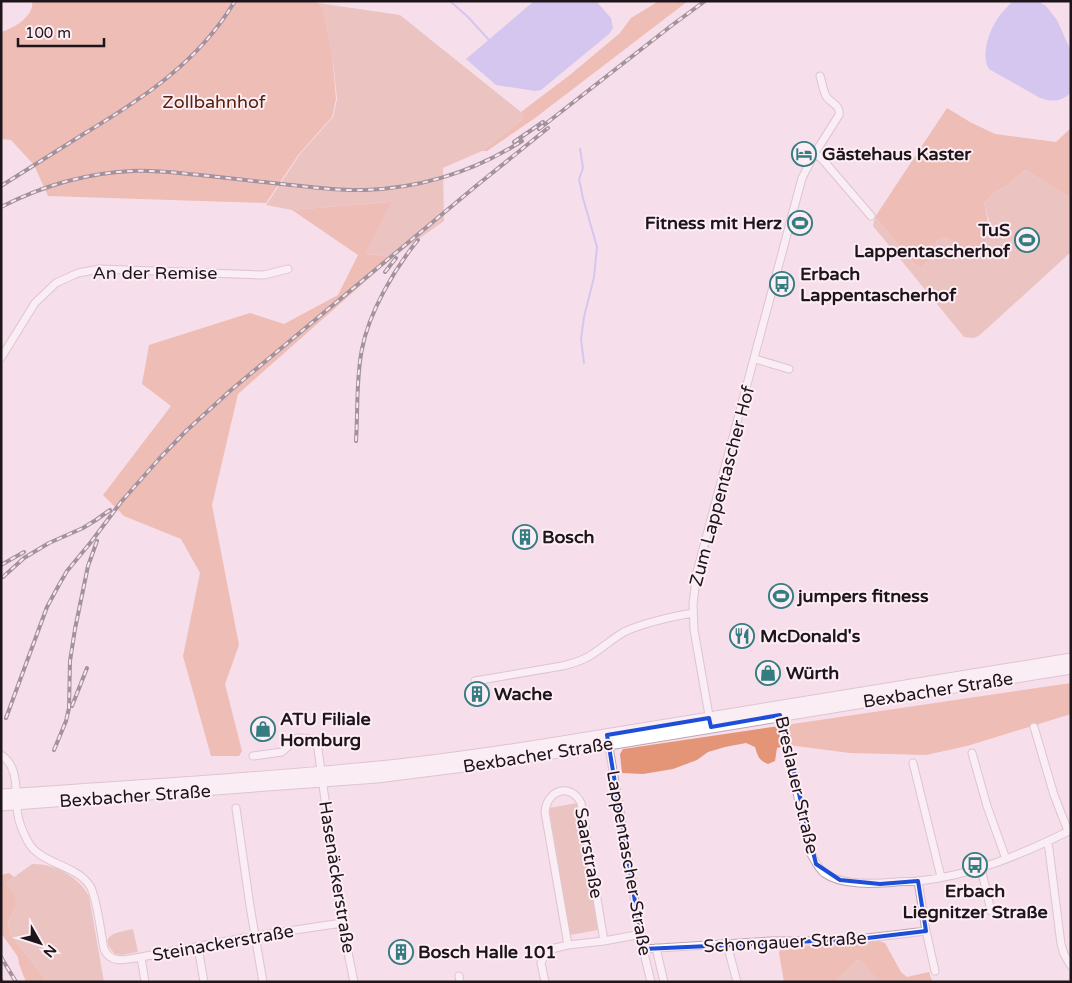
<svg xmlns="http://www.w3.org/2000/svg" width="1072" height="983" viewBox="0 0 1072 983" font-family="'Varela Round',sans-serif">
<rect width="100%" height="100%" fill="#f6deeb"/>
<path fill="#dea48e" d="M 318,3 L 400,15 L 521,112 L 523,119 L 482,151 L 443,168 L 444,221 L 393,257 L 366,254 L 390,202 L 292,210 L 266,205 L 300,154 L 333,117 L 337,99 L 332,53 L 323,8 Z
M 1025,170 L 1071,198 L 1071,252 L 980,335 L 974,338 L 964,337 L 873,226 L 875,217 L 915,264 L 921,268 L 933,255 L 937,240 L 947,235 L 965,250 L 989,221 L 984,203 L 995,192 L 1007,186 Z
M 577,803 L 598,930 L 570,935 L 549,808 Z
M 32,864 C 54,863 79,877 89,896 L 104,982 L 46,982 L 43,976 L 10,934 L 8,923 L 16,907 L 6,883 Z
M 133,929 L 138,952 L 122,955 L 115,954 C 96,935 118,932 133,929 Z
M 859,959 L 879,982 L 834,982 Z"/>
<path fill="#e49577" d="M 32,1 L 312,1 L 318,3 L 323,8 L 332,53 L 336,99 L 332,117 L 299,154 L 266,203 L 48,196 L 34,165 L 11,140 L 1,139 L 1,32 C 13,29 35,16 32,1 Z
M 659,1 L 688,1 L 535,118 L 487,151 L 482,151 L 523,119 L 521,112 L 571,74 L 620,33 L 631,18 Z
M 947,108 L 970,122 L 995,134 L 1056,142 L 1071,128 L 1071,198 L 1025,170 L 1007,186 L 995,192 L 984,203 C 989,224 996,249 965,250 L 947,236 L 937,240 L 933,255 L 921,268 L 915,264 L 875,217 Z
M 391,202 L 366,254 L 393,257 L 238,394 L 212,505 L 239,645 L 225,684 L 242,751 L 239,756 L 211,756 L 183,656 L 200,573 L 181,539 L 124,516 L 103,495 L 171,406 L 142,384 L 149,345 L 250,313 L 284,324 L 338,295 L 358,255 L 292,210 Z
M 1071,683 L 1071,714 L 967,746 L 926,755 L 850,753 L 788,745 L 777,748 L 775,761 L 768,764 C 758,760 758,756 755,747 L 746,743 L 725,747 L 708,752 L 697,760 L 673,769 L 643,774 L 622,773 L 620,754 L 623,749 Z
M 9,873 L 14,877 L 6,883 L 15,895 L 16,907 L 8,923 L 10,934 L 43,976 L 46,982 L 26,982 L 19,964 L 18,957 L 1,933 L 1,875 Z
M 879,941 L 885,943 L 901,972 L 907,977 L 929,972 L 932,981 L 931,982 L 879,982 L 859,959 L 834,982 L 784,982 L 779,953 L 781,946 L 809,946 Z"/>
<path fill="#aea9f3" d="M 534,1 L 596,1 L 611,18 L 613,28 L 609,34 L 541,90 L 535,91 L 496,85 L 466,59 Z
M 1013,1 L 1038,1 L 1046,6 L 1057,20 L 1071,51 L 1071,93 C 1060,102 1053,102 1040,98 L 989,69 C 981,57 988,34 995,23 C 999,15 1007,7 1013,1 Z"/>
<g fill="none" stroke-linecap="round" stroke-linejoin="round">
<path stroke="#aea9f3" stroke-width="2" d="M 450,1 L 468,17 L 489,40
M 580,149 L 583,168 L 579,179 L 583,198 L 597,247 L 594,277 L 584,317 L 581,339 L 584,363"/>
<defs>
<path id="street" d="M 815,153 L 822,159 L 871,216
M 1,358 L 35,303 L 56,283 L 78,273 L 100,269 L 264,275 L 288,269
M 755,359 L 789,369
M 475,681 L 562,666 C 571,664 580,661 588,657 C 601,649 612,639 624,632 C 640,624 674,616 693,613
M 780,714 L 782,728 L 811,854 C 815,861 818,868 824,873 C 842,886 875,884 896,882 C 903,881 911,882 919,881 C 973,875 1023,854 1071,830
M 710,721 L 694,630 L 693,604 L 697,572 L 802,178 L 815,153 L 839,115 C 841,105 830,103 826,96 C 823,90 822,82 820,76
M 1034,727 L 1054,795 L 1068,831
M 608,741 L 643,949 L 651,982
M 972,753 L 987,806 L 1006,859
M 1,755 C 21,768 14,794 18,815 C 19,823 23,832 27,840 C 39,865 75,863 90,886 C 97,898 101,934 104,949 C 111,965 127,959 141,957 L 255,936 L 342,923
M 253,756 L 282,752 L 297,738 C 308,738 314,737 318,749 L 342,923 L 354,982
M 913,763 L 941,877
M 236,808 L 250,906 L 263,982
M 1047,842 L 1049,849 L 1061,944 L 1064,954 L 1071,966
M 981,868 L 991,911
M 918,881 L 926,931 L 935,971
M 727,944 L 737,982
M 568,945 L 545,812 C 547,790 570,782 581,803 L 604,941
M 198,947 L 204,982
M 656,948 L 664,982
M 643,949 L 771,941 L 808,941 L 859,939 L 926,931
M 141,957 L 145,982
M 459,976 L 460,982
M 545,982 L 541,963 L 544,956 L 549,951 L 555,948 L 568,945 L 604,941 L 641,934"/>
<path id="primary" d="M 1,795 L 36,793 C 147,785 257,779 368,768 C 427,763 486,754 544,745 L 1071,659
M 1,805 L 322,781 L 377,777 L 480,764 L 578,749 L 1071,668"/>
</defs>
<use href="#street" stroke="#bda6b2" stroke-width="9"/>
<use href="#primary" stroke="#bda6b2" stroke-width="13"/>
<use href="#street" stroke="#fff" stroke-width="7"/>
<use href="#primary" stroke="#fff" stroke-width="11"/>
<defs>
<path id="rail" d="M 539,129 L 671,26 L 705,1
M 514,142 L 543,122
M 1,186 C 28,169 55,152 82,135 C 142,99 198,63 235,1
M 1,207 C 42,186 86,173 132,171 C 154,170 177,173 200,175 C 227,178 255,181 282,184 C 310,187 338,191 365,190 C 422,188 475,171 522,141
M 385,272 L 396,258
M 356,441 C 358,410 356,378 362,349 C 369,312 395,268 418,240
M 1,565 L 24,552
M 3,577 L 24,558 L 49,543 L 83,528 L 96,520 L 110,510
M 72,706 L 87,668
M 6,718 L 47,607 L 60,583 L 67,571 L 91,542 L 121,502 L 159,459 L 186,431 L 231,390 L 476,186 L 548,128
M 54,750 L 66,721 L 69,708 L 70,661 L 75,629 L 88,566 L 97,541
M 1,957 L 16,982
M 1,980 L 2,982"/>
</defs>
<use href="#rail" stroke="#3f353a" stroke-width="4"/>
<use href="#rail" stroke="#fdeef6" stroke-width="2" stroke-dasharray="5.5" stroke-linecap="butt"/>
</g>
<path d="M0 0H1072V983H0ZM 780,715 L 816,864 L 840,880 L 880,884 L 918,881 L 926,931 L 859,939 L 643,949 L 607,735 L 709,718 L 711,727 Z" fill="#f6deeb" fill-opacity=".55" fill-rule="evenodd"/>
<path fill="none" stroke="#1d4ed8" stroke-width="4" stroke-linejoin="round" d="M 780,715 L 816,864 L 840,880 L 880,884 L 918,881 L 926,931 L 859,939 L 643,949 L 607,735 L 709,718 L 711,727 Z"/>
<defs>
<symbol id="hotel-ring" viewBox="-11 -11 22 22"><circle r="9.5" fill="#fdeef6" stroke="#337c80" stroke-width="1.5"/><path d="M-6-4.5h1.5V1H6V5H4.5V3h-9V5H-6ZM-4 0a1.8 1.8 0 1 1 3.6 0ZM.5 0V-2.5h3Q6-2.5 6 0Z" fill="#337c80"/></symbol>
<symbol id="stadium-ring" viewBox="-11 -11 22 22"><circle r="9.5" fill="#fdeef6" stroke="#337c80" stroke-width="1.5"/><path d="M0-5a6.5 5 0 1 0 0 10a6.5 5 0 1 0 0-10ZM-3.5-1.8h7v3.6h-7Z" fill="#337c80"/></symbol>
<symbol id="bus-ring" viewBox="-11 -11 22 22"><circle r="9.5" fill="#fdeef6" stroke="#337c80" stroke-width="1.5"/><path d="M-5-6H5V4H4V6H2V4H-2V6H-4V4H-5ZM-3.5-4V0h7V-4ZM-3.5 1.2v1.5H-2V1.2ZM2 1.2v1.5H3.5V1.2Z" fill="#337c80"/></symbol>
<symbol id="building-ring" viewBox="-11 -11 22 22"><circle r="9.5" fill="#fdeef6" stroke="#337c80" stroke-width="1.5"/><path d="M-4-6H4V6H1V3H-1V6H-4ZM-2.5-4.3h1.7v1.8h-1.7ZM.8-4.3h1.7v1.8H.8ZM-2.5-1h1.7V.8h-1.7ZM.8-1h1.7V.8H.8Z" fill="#337c80"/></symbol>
<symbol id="restaurant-ring" viewBox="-11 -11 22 22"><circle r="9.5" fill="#fdeef6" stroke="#337c80" stroke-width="1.5"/><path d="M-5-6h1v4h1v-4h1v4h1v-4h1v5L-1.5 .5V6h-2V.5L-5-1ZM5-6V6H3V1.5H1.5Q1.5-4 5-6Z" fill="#337c80"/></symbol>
<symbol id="shop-ring" viewBox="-11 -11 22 22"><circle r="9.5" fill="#fdeef6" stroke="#337c80" stroke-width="1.5"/><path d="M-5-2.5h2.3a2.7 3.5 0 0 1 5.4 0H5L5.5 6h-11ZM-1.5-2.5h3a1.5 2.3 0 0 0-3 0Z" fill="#337c80"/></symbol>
</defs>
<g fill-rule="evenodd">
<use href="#hotel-ring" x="790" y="140" width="28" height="28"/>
<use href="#stadium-ring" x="786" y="209" width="28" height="28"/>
<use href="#stadium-ring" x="1013" y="226" width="28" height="28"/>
<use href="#bus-ring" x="768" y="270" width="28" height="28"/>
<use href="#building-ring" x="511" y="523" width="28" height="28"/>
<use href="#stadium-ring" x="767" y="582" width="28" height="28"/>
<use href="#restaurant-ring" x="728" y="622" width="28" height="28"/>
<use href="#shop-ring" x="754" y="659" width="28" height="28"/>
<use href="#building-ring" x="463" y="680" width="28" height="28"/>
<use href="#shop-ring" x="249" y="715" width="28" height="28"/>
<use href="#bus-ring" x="961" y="851" width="28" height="28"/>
<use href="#building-ring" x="387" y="938" width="28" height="28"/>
</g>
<g text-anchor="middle" stroke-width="4" stroke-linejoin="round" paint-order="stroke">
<g font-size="18" fill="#54220d" stroke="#fdeef6">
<text x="214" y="108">Zollbahnhof</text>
</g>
<g font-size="18" font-weight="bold" fill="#1d1519" stroke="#fdeef6" text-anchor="start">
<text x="822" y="160">Gästehaus Kaster</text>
<text x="782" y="229" text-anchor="end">Fitness mit Herz</text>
<text x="1010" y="236" text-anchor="end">TuS<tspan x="1010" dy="21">Lappentascherhof</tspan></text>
<text x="800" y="280">Erbach<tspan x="800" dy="21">Lappentascherhof</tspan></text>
<text x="542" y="543">Bosch</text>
<text x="798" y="602">jumpers fitness</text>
<text x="760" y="642">McDonald's</text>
<text x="786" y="679">Würth</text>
<text x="494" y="700">Wache</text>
<text x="280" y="725">ATU Filiale<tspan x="280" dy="21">Homburg</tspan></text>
<text x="975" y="897" text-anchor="middle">Erbach<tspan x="975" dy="21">Liegnitzer Straße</tspan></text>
<text x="418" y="958">Bosch Halle 101</text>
</g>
<g font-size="18" fill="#1d1519" stroke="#fdeef6">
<text x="155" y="279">An der Remise</text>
<text transform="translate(722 486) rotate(-75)" y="6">Zum Lappentascher Hof</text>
<text transform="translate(938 690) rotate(-9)" y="6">Bexbacher Straße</text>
<text transform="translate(538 755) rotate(-9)" y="6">Bexbacher Straße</text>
<text transform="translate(797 785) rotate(77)" y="6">Breslauer Straße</text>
<text transform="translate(135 796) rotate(-4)" y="6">Bexbacher Straße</text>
<text transform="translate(589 853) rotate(80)" y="6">Saarstraße</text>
<text transform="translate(629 863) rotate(80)" y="6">Lappentascher Straße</text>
<text transform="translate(337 877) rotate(81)" y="6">Hasenäckerstraße</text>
<text transform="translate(785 942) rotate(-3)" y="6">Schongauer Straße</text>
<text transform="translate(223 943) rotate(-10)" y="6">Steinackerstraße</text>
</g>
</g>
<rect width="1072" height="983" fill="none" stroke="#1d1519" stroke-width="5"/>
<g transform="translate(40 943) rotate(129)" stroke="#fdeef6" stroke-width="4" paint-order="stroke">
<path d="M0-4L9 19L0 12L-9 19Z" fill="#1d1519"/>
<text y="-8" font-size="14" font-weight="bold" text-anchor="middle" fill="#1d1519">N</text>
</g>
<path d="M18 38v8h86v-8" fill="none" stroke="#1d1519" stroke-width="2.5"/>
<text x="25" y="38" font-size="15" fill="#1d1519" stroke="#fdeef6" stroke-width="4" paint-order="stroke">100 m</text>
</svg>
